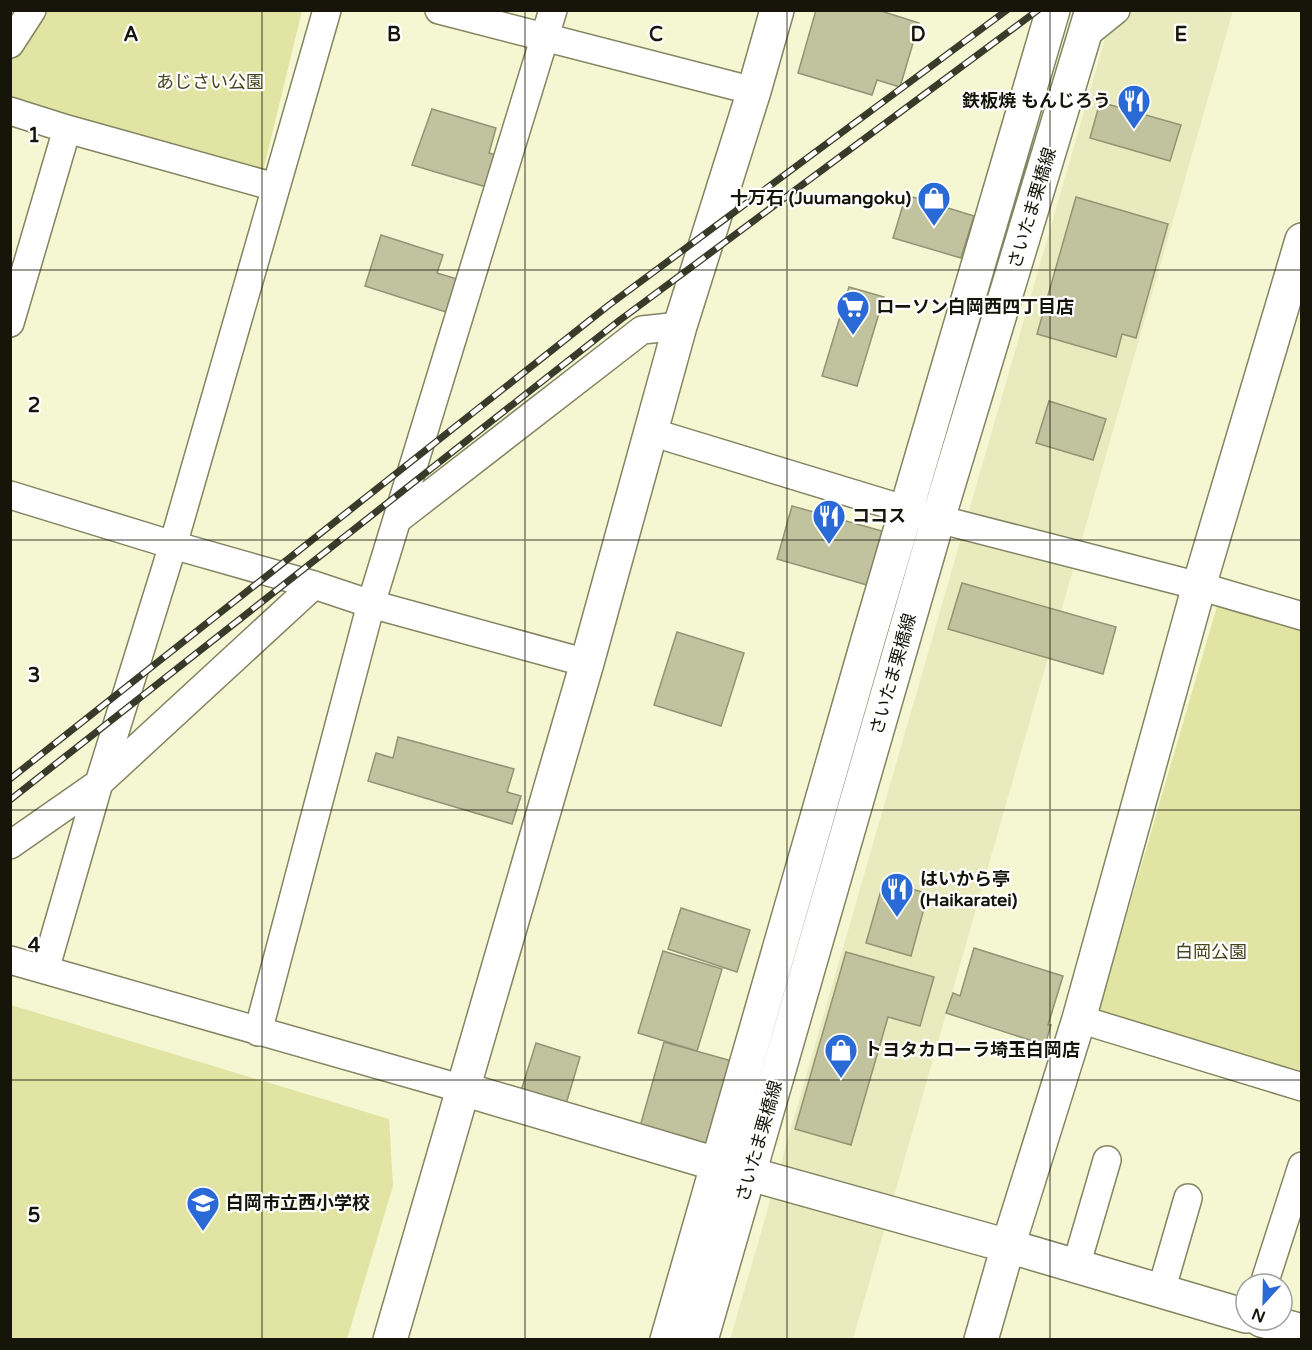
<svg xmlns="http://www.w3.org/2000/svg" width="1312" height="1350" viewBox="0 0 1312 1350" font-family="'Varela Round','Noto Sans JP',sans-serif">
<rect width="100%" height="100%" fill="#f4f7d1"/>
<path fill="#e9ebbe" d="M 1113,11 L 1233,11 L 853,1339 L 730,1340 Z"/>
<path fill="#e1e4a2" d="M 42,11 L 302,11 L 263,171 L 11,102 L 10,60 Z
M 1218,603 L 1301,628 L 1301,1073 L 1098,1014 Z
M 11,1005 L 389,1119 L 393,1186 L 347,1339 L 11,1339 Z"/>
<path fill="#c1c39f" stroke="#929472" stroke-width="1.5" d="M 816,10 L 878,10 L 919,23 L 900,87 L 877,80 L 872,95 L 798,73 Z
M 1100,102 L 1181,125 L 1170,161 L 1090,138 Z
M 432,109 L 496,128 L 489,153 L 503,157 L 493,189 L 412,165 Z
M 906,195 L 974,216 L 961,258 L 893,238 Z
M 1076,197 L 1168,224 L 1136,338 L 1122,334 L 1116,357 L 1037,334 Z
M 381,235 L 443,255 L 437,273 L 457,279 L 446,312 L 365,286 Z
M 849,287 L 884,297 L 857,386 L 822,376 Z
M 1049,401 L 1106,419 L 1093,460 L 1036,443 Z
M 792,506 L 882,531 L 867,585 L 777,559 Z
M 962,583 L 1116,627 L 1103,674 L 948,629 Z
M 677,632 L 744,653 L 721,726 L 654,705 Z
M 398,737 L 514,769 L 507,792 L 521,796 L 512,824 L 368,781 L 376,753 L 393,758 Z
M 884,880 L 928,894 L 911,956 L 866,943 Z
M 681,908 L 750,930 L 737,972 L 668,949 Z
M 974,948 L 1063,976 L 1048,1025 L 1051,1025 L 1045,1045 L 946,1013 L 953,993 L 960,996 Z
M 663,951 L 722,969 L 697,1051 L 638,1033 Z
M 846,952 L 934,977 L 920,1026 L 888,1017 L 851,1145 L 795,1129 Z
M 664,1042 L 732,1061 L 707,1150 L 639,1130 Z
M 536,1043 L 580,1057 L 566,1104 L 521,1091 Z"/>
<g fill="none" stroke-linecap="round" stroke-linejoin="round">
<defs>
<path id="minor" d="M 439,10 L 754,91
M 1085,35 L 1116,10
M 10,44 L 32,10
M 10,111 L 67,129 L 275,187
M 10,323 L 67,129
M 651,432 L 930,517 L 1199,586 L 1302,616
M 10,495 L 173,545 L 314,585 L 371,604 L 587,663
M 398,519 L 642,330 L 680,326
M 10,845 L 99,783 L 314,585
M 10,960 L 463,1089
M 45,970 L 99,783 L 173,545 L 327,10
M 1079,1019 L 1302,1087
M 258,1032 L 371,604 L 553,10
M 1076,1266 L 1107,1160
M 1264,1284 L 1302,1166
M 1161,1291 L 1188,1198"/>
<path id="tertiary" d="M 463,1089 L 750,1174 L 1008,1246 L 1246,1316
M 1261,1320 L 1302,1331
M 390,1340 L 587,663 L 680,326 L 754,91 L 777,10
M 981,1340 L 1008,1246 L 1079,1019 L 1199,586 L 1302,240"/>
<path id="primary" d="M 667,1340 L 868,640 L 1053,10
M 701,1340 L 938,519 L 1092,10"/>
</defs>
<use href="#minor" stroke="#828462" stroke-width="30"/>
<use href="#tertiary" stroke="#828462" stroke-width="36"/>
<use href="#primary" stroke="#828462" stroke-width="36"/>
<use href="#minor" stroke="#fff" stroke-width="27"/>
<use href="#tertiary" stroke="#fff" stroke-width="33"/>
<use href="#primary" stroke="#fff" stroke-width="33"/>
<defs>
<path id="rail" d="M 10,779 L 609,305 L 1007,10
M 10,800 L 620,320 L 1038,10"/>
</defs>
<use href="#rail" stroke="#393b2a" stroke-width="7"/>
<use href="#rail" stroke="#fff" stroke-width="4.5" stroke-dasharray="14" stroke-linecap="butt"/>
</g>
<path fill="none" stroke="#151609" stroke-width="1.5" stroke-opacity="0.55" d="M 262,10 L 262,1340M 525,10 L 525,1340M 787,10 L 787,1340M 1050,10 L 1050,1340M 10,270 L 1302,270M 10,540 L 1302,540M 10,810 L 1302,810M 10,1080 L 1302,1080"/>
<defs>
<symbol id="restaurant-pin" viewBox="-11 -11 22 30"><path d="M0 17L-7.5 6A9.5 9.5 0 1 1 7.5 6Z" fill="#296ad6" stroke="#fff"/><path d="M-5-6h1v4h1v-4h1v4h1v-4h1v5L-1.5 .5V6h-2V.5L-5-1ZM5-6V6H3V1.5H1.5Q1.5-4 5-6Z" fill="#fff"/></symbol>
<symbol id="shop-pin" viewBox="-11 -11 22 30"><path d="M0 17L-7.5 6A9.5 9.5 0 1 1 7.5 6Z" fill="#296ad6" stroke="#fff"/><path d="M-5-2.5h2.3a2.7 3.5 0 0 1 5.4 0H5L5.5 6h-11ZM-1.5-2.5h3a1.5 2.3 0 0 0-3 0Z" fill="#fff"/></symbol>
<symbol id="supermarket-pin" viewBox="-11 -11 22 30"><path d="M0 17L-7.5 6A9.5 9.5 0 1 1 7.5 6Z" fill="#296ad6" stroke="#fff"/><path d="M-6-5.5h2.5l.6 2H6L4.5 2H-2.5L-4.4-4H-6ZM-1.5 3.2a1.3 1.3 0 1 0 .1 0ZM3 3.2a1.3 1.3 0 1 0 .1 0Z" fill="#fff"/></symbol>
<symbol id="school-pin" viewBox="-11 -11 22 30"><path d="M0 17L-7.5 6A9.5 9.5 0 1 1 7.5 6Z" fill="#296ad6" stroke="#fff"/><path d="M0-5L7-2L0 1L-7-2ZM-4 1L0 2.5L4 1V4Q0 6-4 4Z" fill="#fff"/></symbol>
</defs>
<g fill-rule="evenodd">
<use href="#restaurant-pin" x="1115" y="82" width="38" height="52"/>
<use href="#shop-pin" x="915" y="179" width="38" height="52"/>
<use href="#supermarket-pin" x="834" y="288" width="38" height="52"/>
<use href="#restaurant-pin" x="810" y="497" width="38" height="52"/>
<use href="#restaurant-pin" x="878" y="870" width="38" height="52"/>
<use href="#shop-pin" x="822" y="1031" width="38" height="52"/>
<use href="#school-pin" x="184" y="1184" width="38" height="52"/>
</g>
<g text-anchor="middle" stroke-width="4.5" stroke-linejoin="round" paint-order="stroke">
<g font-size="18" fill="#44451c" stroke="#fff">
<text x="210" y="88">あじさい公園</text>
<text x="1211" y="958">白岡公園</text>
</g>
<g font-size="18" font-weight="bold" fill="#151609" stroke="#fff" text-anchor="start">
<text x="1111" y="107" text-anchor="end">鉄板焼 もんじろう</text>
<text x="911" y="204" text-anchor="end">十万石 (Juumangoku)</text>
<text x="876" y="313">ローソン白岡西四丁目店</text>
<text x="852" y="522">ココス</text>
<text x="920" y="885">はいから亭<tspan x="920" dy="21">(Haikaratei)</tspan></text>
<text x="864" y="1056">トヨタカローラ埼玉白岡店</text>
<text x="226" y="1209">白岡市立西小学校</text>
</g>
<g font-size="18" fill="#151609" stroke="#fff">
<text transform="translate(1032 208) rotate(-73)" y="6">さいたま栗橋線</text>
<text transform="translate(893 674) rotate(-74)" y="6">さいたま栗橋線</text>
<text transform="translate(759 1141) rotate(-74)" y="6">さいたま栗橋線</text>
</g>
</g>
<g font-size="20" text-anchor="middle" font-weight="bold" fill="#151609" stroke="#fff" stroke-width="4.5" stroke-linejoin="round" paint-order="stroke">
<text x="131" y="41">A</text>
<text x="394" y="41">B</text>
<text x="656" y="41">C</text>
<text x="918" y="41">D</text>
<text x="1181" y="41">E</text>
<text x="34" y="142">1</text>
<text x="34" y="412">2</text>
<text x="34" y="682">3</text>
<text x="34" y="952">4</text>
<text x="34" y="1222">5</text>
</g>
<rect width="1312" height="1350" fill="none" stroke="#151609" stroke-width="24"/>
<g transform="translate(1264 1302) rotate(202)"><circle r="28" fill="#ffffff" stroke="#a1a29d" stroke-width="1.5"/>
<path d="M0-4.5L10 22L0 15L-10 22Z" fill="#296ad6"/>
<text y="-9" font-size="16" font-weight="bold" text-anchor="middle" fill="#151609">N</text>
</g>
</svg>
